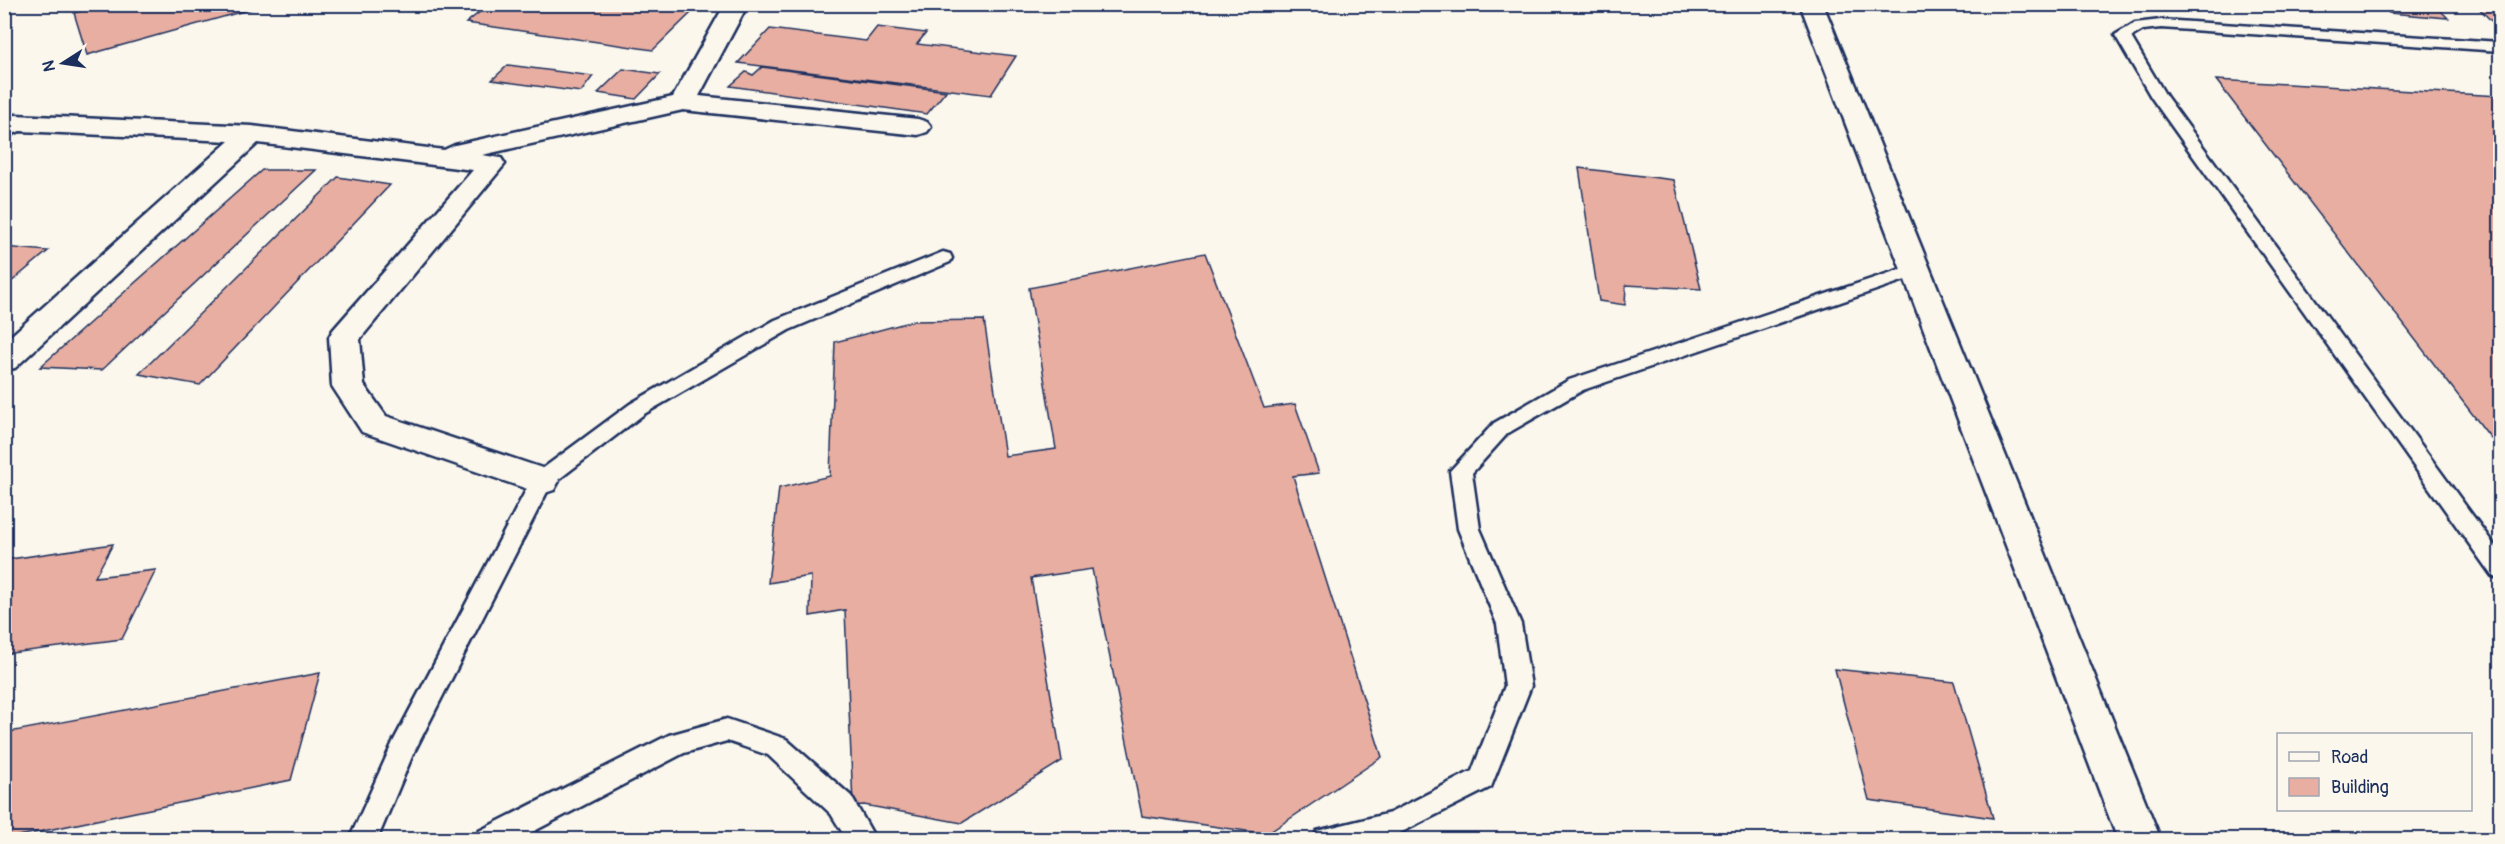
<svg xmlns="http://www.w3.org/2000/svg" width="2505" height="844" viewBox="0 0 2505 844" font-family="Pangolin,sans-serif">
<rect width="100%" height="100%" fill="#fbf7ec"/>
<filter id="ink" filterUnits="userSpaceOnUse"><feTurbulence type="fractalNoise" baseFrequency=".0167" numOctaves="2"/><feDisplacementMap in="SourceGraphic" scale="12" xChannelSelector="R" yChannelSelector="G"/><feConvolveMatrix kernelMatrix="1 2 1 2 8 2 1 2 1" color-interpolation-filters="sRGB"/></filter>
<g filter="url(#ink)">
<path fill="#e7aea1" stroke="#1b2f5e" stroke-width="1.5" d="M 106,4 L 269,4 L 87,55 L 74,13 Z
M 490,4 L 636,4 L 692,12 L 653,50 L 466,23 Z
M 2381,4 L 2434,4 L 2448,18 L 2389,13 Z
M 2475,4 L 2500,4 L 2500,30 Z
M 877,27 L 926,33 L 917,44 L 1016,56 L 991,95 L 738,63 L 770,29 L 866,41 Z
M 508,65 L 593,76 L 581,92 L 492,80 Z
M 762,67 L 946,91 L 927,114 L 730,86 L 746,72 L 753,75 Z
M 623,69 L 660,74 L 636,99 L 598,93 Z
M 2216,80 L 2500,96 L 2500,450 Z
M 1579,168 L 1674,180 L 1701,289 L 1626,285 L 1625,305 L 1599,301 Z
M 262,170 L 316,170 L 102,370 L 40,367 Z
M 338,177 L 390,185 L 200,385 L 139,374 Z
M 4,247 L 48,251 L 4,288 Z
M 1205,253 L 1264,408 L 1295,404 L 1319,473 L 1293,476 L 1382,757 L 1267,834 L 1142,816 L 1092,569 L 1031,578 L 1062,761 L 962,823 L 864,805 L 853,806 L 845,610 L 810,616 L 811,576 L 768,583 L 779,488 L 830,476 L 835,342 L 913,321 L 984,320 L 1005,456 L 1056,449 L 1029,288 Z
M 113,544 L 95,577 L 156,570 L 122,639 L 4,654 L 4,560 Z
M 1835,669 L 1954,682 L 1993,818 L 1869,800 Z
M 320,673 L 291,780 L 4,839 L 4,733 Z"/>
<g fill="none" stroke-linecap="round" stroke-linejoin="round">
<defs>
<path id="lane" d="M 2161,20 L 2500,42 L 2500,51 L 2161,28 L 2143,30 L 2131,37 L 2166,96 L 2500,553 L 2500,579 L 2492,576 L 2151,97 L 2115,35 L 2135,23 Z
M 943,252 L 950,254 L 952,258 L 950,262 L 789,330 L 644,414 L 550,486 L 413,754 L 377,840 L 349,840 L 393,742 L 534,475 L 630,404 L 775,320 Z
M 1916,264 L 1923,266 L 1925,270 L 1923,274 L 1583,390 L 1508,433 L 1472,473 L 1480,529 L 1521,624 L 1531,686 L 1491,787 L 1394,836 L 1381,840 L 1313,840 L 1317,831 L 1390,813 L 1472,771 L 1505,686 L 1497,624 L 1458,529 L 1450,471 L 1494,423 L 1569,380 Z
M 727,719 L 786,739 L 851,796 L 876,840 L 847,840 L 831,814 L 768,755 L 727,741 L 684,753 L 517,840 L 475,840 L 479,831 L 669,735 Z"/>
<path id="street" d="M 725,4 L 748,4 L 699,96 L 918,119 L 927,122 L 931,127 L 927,132 L 918,135 L 683,110 L 482,155 L 501,158 L 505,164 L 360,339 L 364,385 L 386,416 L 554,472 L 559,481 L 554,490 L 542,494 L 362,432 L 332,386 L 329,337 L 333,330 L 473,170 L 258,143 L 15,368 L 4,370 L 4,342 L 229,141 L 20,131 L 4,138 L 6,118 L 15,115 L 252,126 L 444,150 L 455,145 L 673,97 Z
M 1800,4 L 1823,4 L 2161,840 L 2118,840 Z"/>
</defs>
<use href="#lane" stroke="#1b2f5e" stroke-width="5"/>
<use href="#street" stroke="#1b2f5e" stroke-width="5"/>
<use href="#lane" fill="#fbf7ec" fill-rule="evenodd"/>
<use href="#street" fill="#fbf7ec" fill-rule="evenodd"/>
</g>
</g>
<rect width="2505" height="844" fill="none" stroke="#fbf7ec" stroke-width="24"/>
<rect x="12" y="12" width="2481" height="820" fill="none" stroke="#1b2f5e" stroke-width="2" filter="url(#ink)"/>
<rect x="2277" y="733" width="195" height="78" fill="#fbf7ec" stroke="#a1a7b3" stroke-width="1.5"/>
<rect x="2289" y="752" width="30" height="9" fill="#fbf7ec" stroke="#a1a7b3" stroke-width="1.5"/>
<text x="2331" y="763" font-size="18" fill="#1b2f5e">Road</text>
<rect x="2289" y="778" width="30" height="18" fill="#e7aea1" stroke="#a1a7b3" stroke-width="1.5"/>
<text x="2331" y="793" font-size="18" fill="#1b2f5e">Building</text>
<g transform="translate(63 63) rotate(258)" stroke="#fbf7ec" stroke-width="4.5" paint-order="stroke">
<path d="M0-4.5L10 22L0 15L-10 22Z" fill="#1b2f5e"/>
<text y="-9" font-size="16" font-weight="bold" text-anchor="middle" fill="#1b2f5e">N</text>
</g>
</svg>
